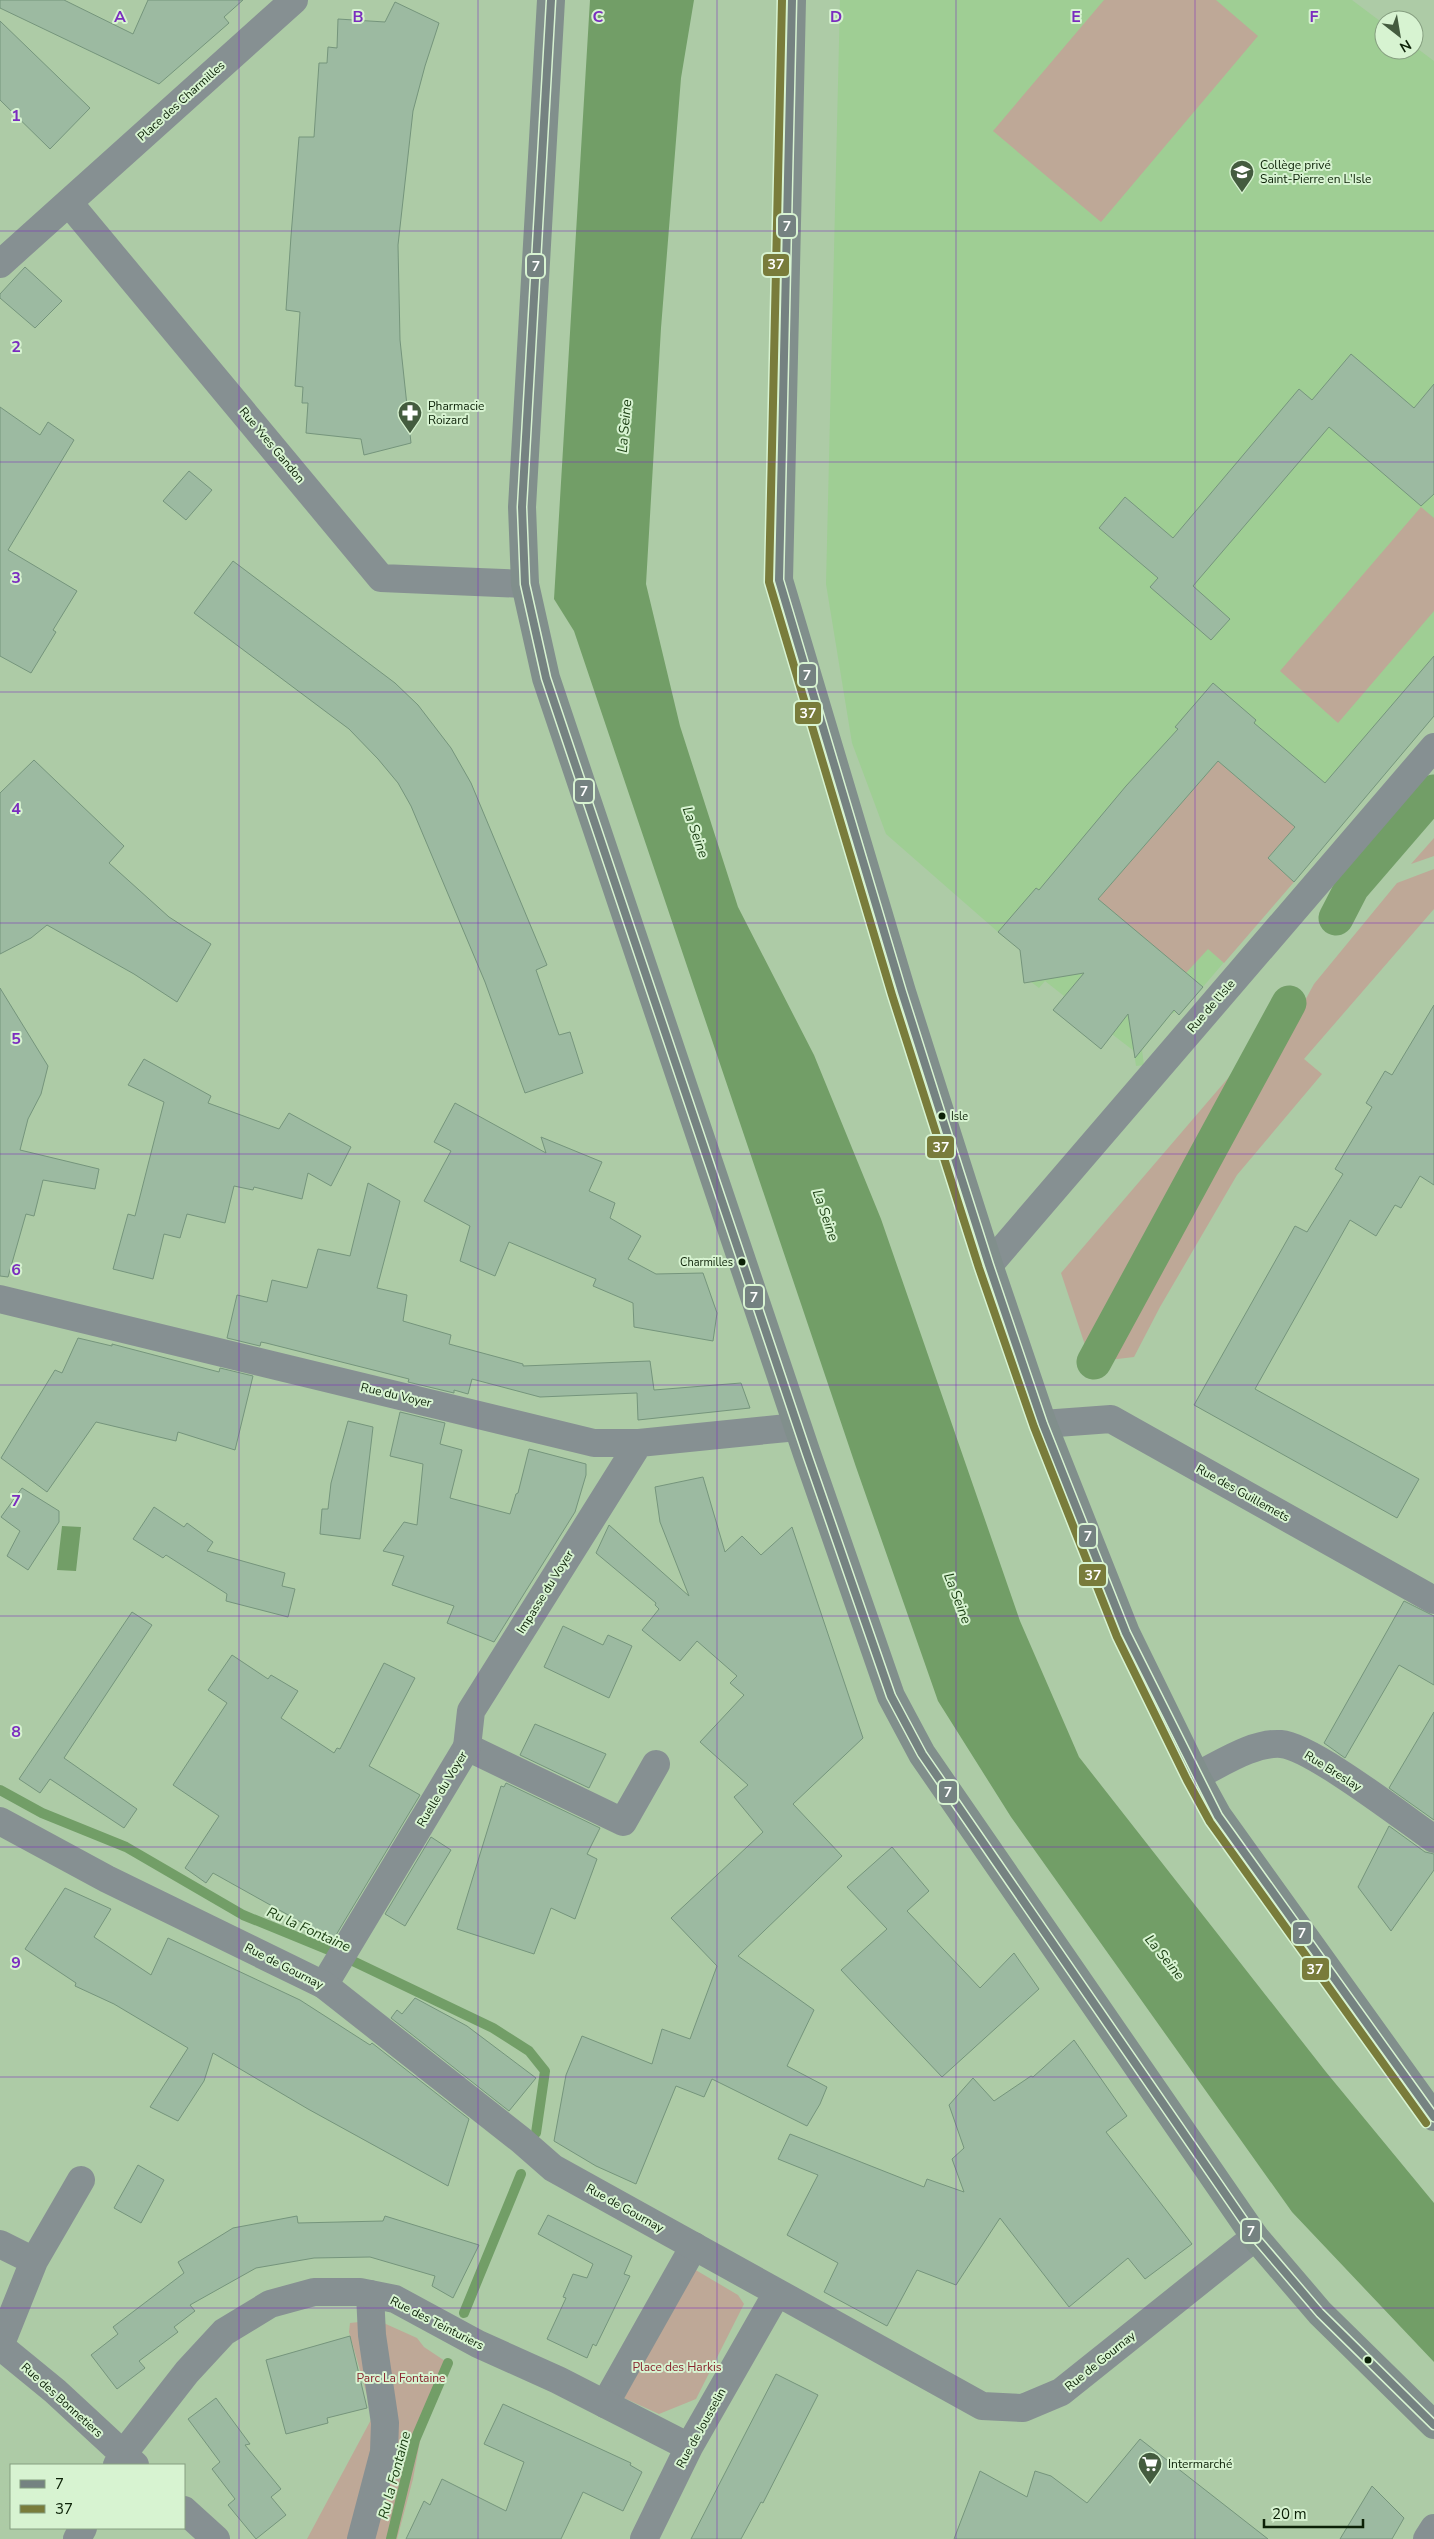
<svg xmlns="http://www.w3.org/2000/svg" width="1434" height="2539" viewBox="0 0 1434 2539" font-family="'Nunito Sans',sans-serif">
<rect width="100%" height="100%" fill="#adcba6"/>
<path fill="#9fce94" d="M 840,0 L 1352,0 L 1384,24 L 1384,50 L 1414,50 L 1414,46 L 1434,61 L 1434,716 L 1179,1015 L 1176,1012 L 1171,1014 L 1142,1050 L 1144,1065 L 1136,1066 L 1134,1051 L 1070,1002 L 1059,1015 L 1053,1010 L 1064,996 L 1045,981 L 1039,988 L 1031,982 L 1024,983 L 1023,975 L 1030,974 L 1038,963 L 998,932 L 886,834 L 852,743 L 826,584 Z"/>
<path fill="#bea897" d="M 1104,0 L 1216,0 L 1258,36 L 1101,222 L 993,131 Z
M 1421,507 L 1434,518 L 1434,611 L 1338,723 L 1280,671 Z
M 1218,761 L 1295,827 L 1268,858 L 1294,882 L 1224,963 L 1208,949 L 1186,973 L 1098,899 Z
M 1434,838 L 1434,856 L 1411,864 Z
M 1434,869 L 1434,909 L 1304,1059 L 1322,1074 L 1237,1175 L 1160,1307 L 1134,1357 L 1109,1360 L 1314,984 L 1397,883 Z
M 1253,1049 L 1085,1345 L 1061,1273 Z
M 694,2269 L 738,2295 L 744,2304 L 696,2399 L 659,2414 L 624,2398 Z
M 377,2320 L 417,2338 L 424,2347 L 448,2363 L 423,2425 L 413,2479 L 397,2539 L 307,2539 L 373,2416 L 349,2332 L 350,2323 Z"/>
<path fill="#729e67" d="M 590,0 L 694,0 L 681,78 L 661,328 L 646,584 L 680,726 L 738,907 L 814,1055 L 881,1219 L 1020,1621 L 1079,1757 L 1326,2072 L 1434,2203 L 1434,2362 L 1292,2212 L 1011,1817 L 938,1701 L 856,1467 L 574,631 L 554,599 Z
M 62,1526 L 81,1527 L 76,1571 L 57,1570 Z"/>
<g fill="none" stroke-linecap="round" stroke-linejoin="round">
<path stroke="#729e67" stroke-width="10" d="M 0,1790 L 42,1813 L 126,1847 L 243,1915 L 334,1952 L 493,2028 L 529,2051 L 545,2071 L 536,2133
M 464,2313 L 521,2174
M 391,2539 L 415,2440 L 448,2363"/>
<path stroke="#729e67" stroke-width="35" d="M 1336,918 L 1352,887 L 1434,792
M 1094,1362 L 1289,1003"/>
</g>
<path fill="#9cbaa1" stroke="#75957c" d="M 0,0 L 64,0 L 133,34 L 148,0 L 243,0 L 224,17 L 229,23 L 159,84 L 0,8 Z
M 395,2 L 439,23 L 425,66 L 413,111 L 398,245 L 400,340 L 411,443 L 364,455 L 361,439 L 306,433 L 308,403 L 302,403 L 303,387 L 295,386 L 300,312 L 286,310 L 291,236 L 299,137 L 314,137 L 319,63 L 327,63 L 328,47 L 337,48 L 338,19 L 385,22 Z
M 0,21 L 90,108 L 50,149 L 0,100 Z
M 25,267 L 62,301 L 35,328 L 0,298 L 0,294 Z
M 1351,354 L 1414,408 L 1434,384 L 1434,494 L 1421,506 L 1329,427 L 1193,586 L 1230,619 L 1211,640 L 1150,587 L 1158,578 L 1099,528 L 1125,497 L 1173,538 L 1299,389 L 1312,400 Z
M 0,407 L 40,435 L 48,422 L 74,440 L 8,550 L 77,591 L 53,630 L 56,632 L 31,673 L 0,656 Z
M 189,471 L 212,490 L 186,520 L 163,501 Z
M 233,561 L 395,683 L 418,705 L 451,748 L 471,783 L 547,965 L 536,970 L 559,1035 L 570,1032 L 583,1073 L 525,1093 L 485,982 L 411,806 L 398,783 L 378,759 L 349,729 L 194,613 Z
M 1434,656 L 1434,716 L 1294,882 L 1268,858 L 1295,827 L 1218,761 L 1098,899 L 1203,987 L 1179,1015 L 1174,1010 L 1135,1058 L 1128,1014 L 1101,1049 L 1053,1010 L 1084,973 L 1024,983 L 1020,950 L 998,932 L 1036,888 L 1039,890 L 1126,786 L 1178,729 L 1175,727 L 1213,683 L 1256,720 L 1254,723 L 1325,783 Z
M 34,760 L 124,846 L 109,863 L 169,917 L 211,944 L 177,1002 L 134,974 L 47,925 L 31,938 L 0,954 L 0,793 Z
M 0,988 L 48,1066 L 41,1094 L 28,1119 L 20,1150 L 99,1169 L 95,1189 L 43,1180 L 34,1216 L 26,1214 L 8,1277 L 0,1276 Z
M 1434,1005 L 1434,1185 L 1420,1176 L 1401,1208 L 1395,1205 L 1376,1236 L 1350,1220 L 1255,1389 L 1419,1479 L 1397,1518 L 1194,1405 L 1295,1226 L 1307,1232 L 1343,1174 L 1335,1169 L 1372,1107 L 1366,1103 L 1385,1071 L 1392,1075 Z
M 144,1059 L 211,1096 L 208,1103 L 279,1129 L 289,1113 L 351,1147 L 331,1186 L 308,1173 L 302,1199 L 254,1187 L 253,1190 L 234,1186 L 225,1223 L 187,1214 L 180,1238 L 164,1234 L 153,1279 L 113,1269 L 128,1214 L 135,1216 L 164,1102 L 128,1085 Z
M 455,1103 L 546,1153 L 541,1137 L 602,1162 L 589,1191 L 615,1203 L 610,1218 L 641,1236 L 628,1259 L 656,1274 L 703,1273 L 717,1313 L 713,1341 L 634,1327 L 633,1303 L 593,1286 L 596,1279 L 509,1242 L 495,1276 L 460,1261 L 470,1226 L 424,1201 L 451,1151 L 434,1142 Z
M 368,1183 L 400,1201 L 377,1288 L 407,1295 L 403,1321 L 451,1335 L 449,1344 L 523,1364 L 523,1366 L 650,1361 L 654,1390 L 741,1383 L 750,1408 L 638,1420 L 637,1393 L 540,1397 L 472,1379 L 468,1394 L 454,1390 L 454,1393 L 408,1382 L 409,1379 L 266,1343 L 261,1342 L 260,1346 L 227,1338 L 237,1295 L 267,1302 L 272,1280 L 307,1288 L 318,1249 L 350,1256 Z
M 78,1338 L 112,1346 L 112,1344 L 219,1372 L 220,1368 L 253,1376 L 235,1450 L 178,1432 L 176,1441 L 96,1422 L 47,1492 L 1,1458 L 55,1370 L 62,1373 Z
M 400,1412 L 445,1423 L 440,1444 L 462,1450 L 450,1498 L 510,1514 L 516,1494 L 518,1493 L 529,1449 L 586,1464 L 586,1475 L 575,1512 L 494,1642 L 447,1623 L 454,1606 L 392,1585 L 404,1556 L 383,1551 L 404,1522 L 417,1525 L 423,1464 L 390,1456 Z
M 348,1421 L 373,1427 L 360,1539 L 320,1534 L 322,1509 L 328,1509 L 331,1483 Z
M 703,1477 L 725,1552 L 742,1536 L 761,1555 L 792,1527 L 863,1738 L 793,1804 L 842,1856 L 738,1956 L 814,2010 L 787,2066 L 827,2087 L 820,2104 L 807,2126 L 712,2079 L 704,2097 L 676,2086 L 636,2184 L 596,2166 L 554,2141 L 566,2075 L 582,2036 L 652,2064 L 662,2029 L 690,2039 L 717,1966 L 671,1918 L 763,1832 L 734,1797 L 748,1785 L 700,1742 L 744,1695 L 730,1683 L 737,1676 L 697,1641 L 680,1661 L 642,1630 L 659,1609 L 655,1605 L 656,1603 L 596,1553 L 609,1525 L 689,1596 L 660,1522 L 655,1487 Z
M 22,1488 L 59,1511 L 59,1522 L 28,1570 L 7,1556 L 20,1531 L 1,1517 Z
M 154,1507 L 184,1527 L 187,1523 L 213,1542 L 207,1551 L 285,1573 L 282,1586 L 295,1589 L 288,1617 L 226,1601 L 227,1594 L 166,1555 L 163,1558 L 133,1539 Z
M 1404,1601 L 1434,1616 L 1434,1685 L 1399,1665 L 1345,1758 L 1324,1743 Z
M 132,1612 L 152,1625 L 64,1758 L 137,1809 L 124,1828 L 50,1779 L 40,1793 L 19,1779 Z
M 563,1626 L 603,1645 L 608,1635 L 632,1646 L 609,1698 L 544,1667 Z
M 232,1655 L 268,1679 L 271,1675 L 298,1691 L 281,1718 L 334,1753 L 337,1748 L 340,1749 L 384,1663 L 415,1678 L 369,1766 L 420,1795 L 333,1940 L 213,1873 L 206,1883 L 185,1868 L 219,1816 L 173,1785 L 227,1703 L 208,1690 Z
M 1434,1712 L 1434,1820 L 1389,1788 Z
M 535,1724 L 606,1754 L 589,1788 L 520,1755 Z
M 506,1783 L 600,1828 L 587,1854 L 597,1859 L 575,1919 L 551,1908 L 534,1954 L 457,1929 L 501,1786 L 504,1787 Z
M 1389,1826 L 1425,1852 L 1434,1854 L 1434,1870 L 1391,1931 L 1358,1887 Z
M 431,1837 L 451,1850 L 405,1926 L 385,1914 Z
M 892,1847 L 929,1891 L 907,1911 L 980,1988 L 1014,1953 L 1039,1989 L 942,2077 L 841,1970 L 887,1929 L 847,1887 Z
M 65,1888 L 111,1909 L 94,1937 L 151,1975 L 168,1938 L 300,2000 L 370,2045 L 372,2043 L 469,2119 L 448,2186 L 308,2109 L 213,2053 L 204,2081 L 178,2121 L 150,2107 L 188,2048 L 114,2004 L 75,1986 L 76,1983 L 25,1949 Z
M 415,1998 L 467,2026 L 536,2078 L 509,2111 L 391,2018 L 397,2010 L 402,2014 Z
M 1074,2040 L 1127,2116 L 1106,2132 L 1192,2244 L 1145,2279 L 1128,2258 L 1069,2307 L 1000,2218 L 956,2285 L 917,2270 L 887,2326 L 824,2292 L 838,2263 L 787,2235 L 818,2175 L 778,2159 L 790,2134 L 924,2187 L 927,2179 L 964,2192 L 952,2159 L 964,2148 L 949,2105 L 973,2078 L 994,2101 L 1031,2076 L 1033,2077 Z
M 138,2165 L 164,2180 L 141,2223 L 114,2208 Z
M 548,2215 L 632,2256 L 624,2274 L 630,2276 L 596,2346 L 593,2344 L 587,2358 L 547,2339 L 566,2298 L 563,2297 L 573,2274 L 587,2278 L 593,2264 L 538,2234 Z
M 297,2216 L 298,2223 L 383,2221 L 385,2216 L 479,2245 L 453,2298 L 432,2286 L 435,2276 L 370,2257 L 314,2258 L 256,2268 L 190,2305 L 195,2311 L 174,2327 L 178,2332 L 139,2361 L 145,2368 L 117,2389 L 91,2355 L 118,2334 L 113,2327 L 184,2273 L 178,2262 L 233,2228 Z
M 350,2336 L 367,2408 L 327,2418 L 328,2423 L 286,2434 L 266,2360 Z
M 776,2374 L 818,2395 L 763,2503 L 761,2502 L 741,2539 L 691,2539 Z
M 216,2398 L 250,2444 L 245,2445 L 281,2489 L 271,2497 L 286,2515 L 256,2539 L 228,2505 L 235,2499 L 212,2469 L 220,2462 L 188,2419 Z
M 503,2404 L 631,2463 L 630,2465 L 642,2472 L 623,2511 L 583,2492 L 561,2539 L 406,2539 L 424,2501 L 430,2505 L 442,2479 L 506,2511 L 524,2462 L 484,2444 Z
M 1140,2439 L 1268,2539 L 954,2539 L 980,2471 L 1027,2497 L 1035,2471 L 1051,2476 L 1087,2503 Z
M 1372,2486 L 1404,2518 L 1392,2539 L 1340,2539 Z"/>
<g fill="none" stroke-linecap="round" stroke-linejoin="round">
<path stroke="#869092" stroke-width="28" d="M 324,1985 L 467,1747 L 623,1822 L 656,1764
M 605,2404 L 694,2246
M 361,2539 L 384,2452 L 385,2423 L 372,2335 L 370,2294"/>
<path stroke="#869092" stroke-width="28" d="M 69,203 L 381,578 L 525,584
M 0,264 L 294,0
M 989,1265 L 1434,747
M 0,1299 L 594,1443 L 639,1443 L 797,1427
M 1043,1424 L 1111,1419 L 1434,1600
M 467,1747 L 471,1711 L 639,1443
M 1196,1776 C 1221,1764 1253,1742 1281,1744 C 1311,1746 1405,1819 1434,1839
M 0,1821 L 107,1879 L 324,1985 L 521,2140 L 553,2168 L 982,2406 L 1023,2408 L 1061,2392 L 1255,2237
M 0,2244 L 34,2261
M 0,2346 L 34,2261 L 81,2180
M 0,2346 L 55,2391 L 135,2465
M 117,2465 L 123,2454 L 187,2372 L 224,2332 L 270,2304 L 314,2292 L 360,2292 L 395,2299 L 478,2344 L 558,2380 L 689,2447
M 184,2510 L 216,2539
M 77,2539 L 83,2528
M 644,2539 L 689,2447 L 777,2293
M 1427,2539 L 1434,2528"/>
<path stroke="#818f8c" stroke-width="28" d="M 551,0 L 522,507 L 525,584 L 546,678 L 807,1454 L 891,1696 L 922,1754 L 1255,2237 L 1320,2313 L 1434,2425
M 792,0 L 779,580 L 902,992 L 989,1265 L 1043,1424 L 1126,1633 L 1196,1776 L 1218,1816 L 1434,2117"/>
<defs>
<path id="bus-1" d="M 551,0 L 522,507 L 525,584 L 546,678 L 807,1454 L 891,1696 L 922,1754 L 1255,2237 L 1320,2313 L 1434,2425
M 792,0 L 779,580 L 902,992 L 989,1265 L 1043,1424 L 1126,1633 L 1218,1816 L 1434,2117"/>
<path id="bus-2" d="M 782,0 L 769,582 L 892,995 L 979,1268 L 1034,1427 L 1117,1637 L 1187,1780 L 1210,1822 L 1426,2123"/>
</defs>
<use href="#bus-1" stroke="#d7f3d1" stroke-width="11"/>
<use href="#bus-2" stroke="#d7f3d1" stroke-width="11"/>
<use href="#bus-1" stroke="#758281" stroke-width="8"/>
<use href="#bus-2" stroke="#797c3b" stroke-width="8"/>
</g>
<path fill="none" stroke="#7b2cbf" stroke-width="1" stroke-opacity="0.55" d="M 239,0 L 239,2539M 478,0 L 478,2539M 717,0 L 717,2539M 956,0 L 956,2539M 1195,0 L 1195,2539M 0,231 L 1434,231M 0,462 L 1434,462M 0,692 L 1434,692M 0,923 L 1434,923M 0,1154 L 1434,1154M 0,1385 L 1434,1385M 0,1616 L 1434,1616M 0,1847 L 1434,1847M 0,2077 L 1434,2077M 0,2308 L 1434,2308"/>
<defs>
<symbol id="school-pin" viewBox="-11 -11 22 30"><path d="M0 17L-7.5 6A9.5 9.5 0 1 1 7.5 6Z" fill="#445c3f" stroke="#d7f3d1"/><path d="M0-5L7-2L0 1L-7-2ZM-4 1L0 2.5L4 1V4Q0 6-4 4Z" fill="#fff"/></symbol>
<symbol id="pharmacy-pin" viewBox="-11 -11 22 30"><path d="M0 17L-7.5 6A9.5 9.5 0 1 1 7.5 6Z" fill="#445c3f" stroke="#d7f3d1"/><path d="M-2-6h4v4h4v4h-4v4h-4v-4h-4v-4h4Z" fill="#fff"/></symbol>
<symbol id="supermarket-pin" viewBox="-11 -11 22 30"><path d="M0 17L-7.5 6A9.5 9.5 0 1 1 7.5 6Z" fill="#445c3f" stroke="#d7f3d1"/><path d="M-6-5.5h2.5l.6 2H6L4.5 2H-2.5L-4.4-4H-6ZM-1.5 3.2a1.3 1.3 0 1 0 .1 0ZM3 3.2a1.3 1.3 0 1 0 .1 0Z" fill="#fff"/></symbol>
</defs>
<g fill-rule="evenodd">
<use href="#school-pin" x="1228" y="158" width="28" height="38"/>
<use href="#pharmacy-pin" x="396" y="399" width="28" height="38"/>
<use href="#supermarket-pin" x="1136" y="2450" width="28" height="38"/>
</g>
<g fill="#0c2107" stroke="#d7f3d1" stroke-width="2">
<circle cx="942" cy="1116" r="4.5"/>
<circle cx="742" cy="1262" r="4.5"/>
<circle cx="1368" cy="2360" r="4.5"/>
</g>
<g text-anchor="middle" stroke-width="4" stroke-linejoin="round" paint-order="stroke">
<g font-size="11" fill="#0c2107" stroke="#d7f3d1" text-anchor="start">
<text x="951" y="1120">Isle</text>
<text x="733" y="1266" text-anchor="end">Charmilles</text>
</g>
<g font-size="12" fill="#0c2107" stroke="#d7f3d1">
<text transform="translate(181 101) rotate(-42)" y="4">Place des Charmilles</text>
<text transform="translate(272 445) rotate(50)" y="4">Rue Yves Gandon</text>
<text transform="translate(1211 1006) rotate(-49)" y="4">Rue de l'Isle</text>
<text transform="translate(396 1395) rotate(13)" y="4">Rue du Voyer</text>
<text transform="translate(1243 1493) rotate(29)" y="4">Rue des Guillemets</text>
<text transform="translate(545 1592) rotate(-58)" y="4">Impasse du Voyer</text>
<text transform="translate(1333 1771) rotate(32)" y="4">Rue Breslay</text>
<text transform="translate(442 1789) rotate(-59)" y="4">Ruelle du Voyer</text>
<text transform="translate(284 1966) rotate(27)" y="4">Rue de Gournay</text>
<text transform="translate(625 2208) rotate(29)" y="4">Rue de Gournay</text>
<text transform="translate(437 2323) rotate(27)" y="4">Rue des Teinturiers</text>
<text transform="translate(1100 2361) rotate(-39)" y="4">Rue de Gournay</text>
<text transform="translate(62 2400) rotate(42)" y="4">Rue des Bonnetiers</text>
<text transform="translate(701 2428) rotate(-61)" y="4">Rue de Jousselin</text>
</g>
<g font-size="12" fill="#0c2107" stroke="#d7f3d1" text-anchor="start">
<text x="1260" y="169">Collège privé<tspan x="1260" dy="14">Saint-Pierre en L'Isle</tspan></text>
<text x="428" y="410">Pharmacie<tspan x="428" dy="14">Roizard</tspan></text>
<text x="1168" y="2468">Intermarché</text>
</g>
<g font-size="12" fill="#89232d" stroke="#d7f3d1">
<text x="677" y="2371">Place des Harkis</text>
<text x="401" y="2382">Parc La Fontaine</text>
</g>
<g font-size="14" font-style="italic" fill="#193c10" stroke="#d7f3d1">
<text transform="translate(624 426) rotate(-85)" y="5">La Seine</text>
<text transform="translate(696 832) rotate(71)" y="5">La Seine</text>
<text transform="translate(826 1215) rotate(71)" y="5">La Seine</text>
<text transform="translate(958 1598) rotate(69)" y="5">La Seine</text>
<text transform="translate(309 1929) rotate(24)" y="5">Ru la Fontaine</text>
<text transform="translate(1165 1957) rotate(51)" y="5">La Seine</text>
<text transform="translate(394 2475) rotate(-75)" y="5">Ru la Fontaine</text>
</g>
</g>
<g font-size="16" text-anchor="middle" font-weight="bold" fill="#7b2cbf" stroke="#d7f3d1" stroke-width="4" stroke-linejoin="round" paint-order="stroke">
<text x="120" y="22">A</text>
<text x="358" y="22">B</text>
<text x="598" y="22">C</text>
<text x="836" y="22">D</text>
<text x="1076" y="22">E</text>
<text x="1314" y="22">F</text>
<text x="16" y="121">1</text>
<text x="16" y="352">2</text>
<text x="16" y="583">3</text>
<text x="16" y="814">4</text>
<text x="16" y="1044">5</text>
<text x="16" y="1275">6</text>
<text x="16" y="1506">7</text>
<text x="16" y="1737">8</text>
<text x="16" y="1968">9</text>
</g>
<g stroke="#d7f3d1" stroke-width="2">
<rect x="777" y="214" width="20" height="24" rx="5" fill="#758281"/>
<rect x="762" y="253" width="28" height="24" rx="5" fill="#797c3b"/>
<rect x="526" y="254" width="19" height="24" rx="5" fill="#758281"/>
<rect x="798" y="663" width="19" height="24" rx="5" fill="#758281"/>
<rect x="794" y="701" width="28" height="24" rx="5" fill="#797c3b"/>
<rect x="574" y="779" width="20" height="24" rx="5" fill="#758281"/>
<rect x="926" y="1135" width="29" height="24" rx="5" fill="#797c3b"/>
<rect x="744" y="1285" width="20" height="24" rx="5" fill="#758281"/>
<rect x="1078" y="1524" width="19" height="24" rx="5" fill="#758281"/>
<rect x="1078" y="1563" width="29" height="24" rx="5" fill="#797c3b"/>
<rect x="938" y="1780" width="20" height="24" rx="5" fill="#758281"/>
<rect x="1292" y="1921" width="20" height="24" rx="5" fill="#758281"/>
<rect x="1301" y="1957" width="29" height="24" rx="5" fill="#797c3b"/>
<rect x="1241" y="2219" width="20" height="24" rx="5" fill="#758281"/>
</g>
<g font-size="14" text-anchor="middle" font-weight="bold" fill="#fff">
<text x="787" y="231">7</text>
<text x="776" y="269">37</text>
<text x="536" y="271">7</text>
<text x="807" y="680">7</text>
<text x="808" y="718">37</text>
<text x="584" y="796">7</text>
<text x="941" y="1152">37</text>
<text x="754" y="1302">7</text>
<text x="1088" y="1541">7</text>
<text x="1093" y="1580">37</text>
<text x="948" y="1797">7</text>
<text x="1302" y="1938">7</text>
<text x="1315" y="1974">37</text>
<text x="1251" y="2236">7</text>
</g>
<rect x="10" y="2464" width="175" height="65" fill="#d7f3d1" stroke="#869f80"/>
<rect x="20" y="2480" width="25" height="8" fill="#758281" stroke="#869f80"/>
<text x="55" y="2489" font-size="15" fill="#0c2107">7</text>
<rect x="20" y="2505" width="25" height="8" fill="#797c3b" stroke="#869f80"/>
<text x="55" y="2514" font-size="15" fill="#0c2107">37</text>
<g transform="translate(1399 35) rotate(149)"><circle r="24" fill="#d7f3d1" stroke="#869f80"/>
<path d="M0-4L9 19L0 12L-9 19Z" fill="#445c3f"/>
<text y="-8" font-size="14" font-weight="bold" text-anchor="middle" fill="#0c2107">N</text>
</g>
<path d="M1264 2519v8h99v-8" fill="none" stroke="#0c2107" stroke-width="2.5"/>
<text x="1272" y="2519" font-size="15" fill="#0c2107" stroke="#d7f3d1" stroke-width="4" paint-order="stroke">20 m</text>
</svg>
